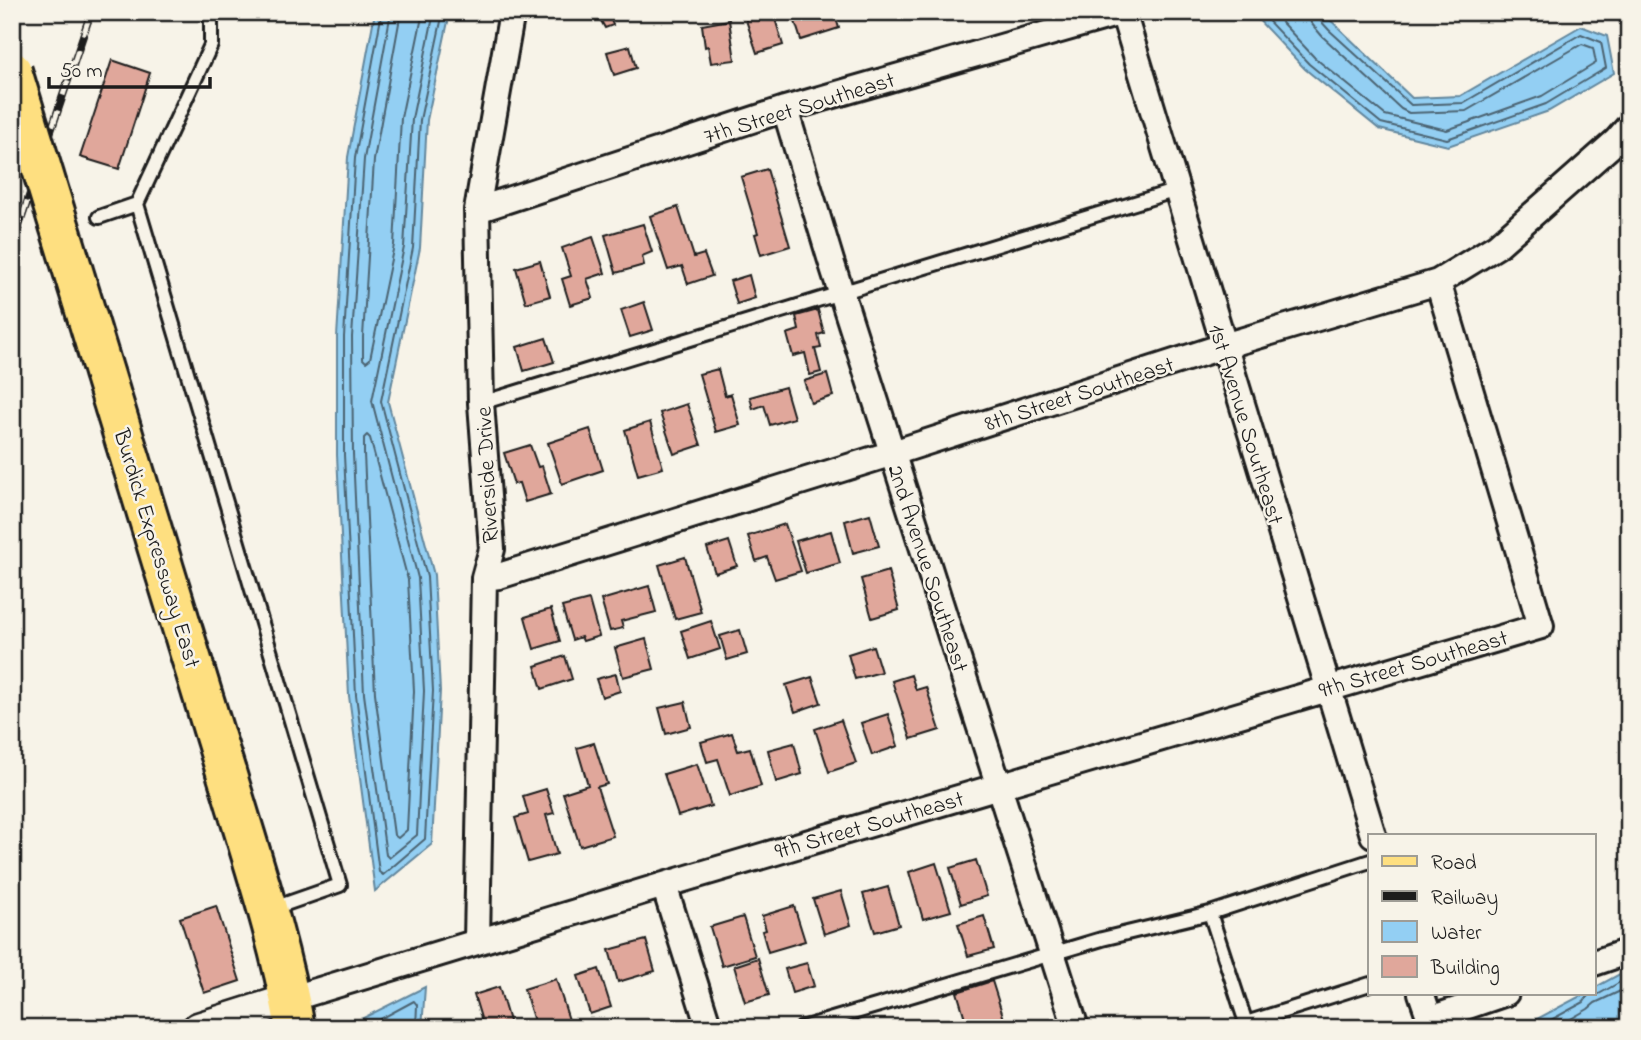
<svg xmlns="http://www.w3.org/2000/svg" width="1641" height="1040" viewBox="0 0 1641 1040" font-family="'Indie Flower',sans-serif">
<rect width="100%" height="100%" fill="#f7f3e8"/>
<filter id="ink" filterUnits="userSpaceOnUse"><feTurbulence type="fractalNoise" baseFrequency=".0143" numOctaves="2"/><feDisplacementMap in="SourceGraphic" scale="14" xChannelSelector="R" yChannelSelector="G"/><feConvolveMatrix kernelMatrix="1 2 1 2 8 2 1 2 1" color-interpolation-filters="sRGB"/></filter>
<g filter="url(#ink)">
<path fill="#93cff3" stroke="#63879d" stroke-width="2" d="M 375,12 L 450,12 L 427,120 L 420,248 L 388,402 L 434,575 L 440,691 L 432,844 L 375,891 L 349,696 L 337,455 L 337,337 L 348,157 Z
M 1251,12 L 1322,12 L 1412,98 L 1460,96 L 1581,26 L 1607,36 L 1614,73 L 1549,111 L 1448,146 L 1379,129 L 1305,69 Z
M 1629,969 L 1629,1028 L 1520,1028 L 1586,993 L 1594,993 L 1594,988 Z
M 425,987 L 422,1028 L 357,1028 L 357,1021 Z"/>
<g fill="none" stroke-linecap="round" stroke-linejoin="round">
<path stroke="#4c6472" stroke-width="2" d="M 382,12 L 355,158 L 344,337 L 344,455 L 356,695 L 379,872 L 383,875 L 425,839 L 433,691 L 427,577 L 381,401 L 413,248 L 420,120 L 443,12
M 391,12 L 364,159 L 352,337 L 353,454 L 364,694 L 386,855 L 389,858 L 417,835 L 424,691 L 418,578 L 372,401 L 404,247 L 412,119 L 434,12
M 401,12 L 374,160 L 363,337 L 363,359 L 366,362 L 370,359 L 394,245 L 401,118 L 423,12
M 1260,12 L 1309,64 L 1381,123 L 1447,139 L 1546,104 L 1606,68 L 1601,42 L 1581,34 L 1463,103 L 1411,105 L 1329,30 L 1319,19 L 1317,12
M 1272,12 L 1315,58 L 1385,115 L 1447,130 L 1542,96 L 1596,63 L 1593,48 L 1582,44 L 1466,111 L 1409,113 L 1401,109 L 1322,36 L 1311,23 L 1308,12
M 367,435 L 370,438 L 408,580 L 414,691 L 407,830 L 398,838 L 394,835 L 375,693 L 364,454 L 364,438 Z
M 364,1028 L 414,1001 L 417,1005 L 416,1028
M 1536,1028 L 1584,1002 L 1589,994 L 1599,994 L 1629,977
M 1555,1028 L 1588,1009 L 1595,1003 L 1629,987"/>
</g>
<path fill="#e0a79b" stroke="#1c1c1c" stroke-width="2" d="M 596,12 L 619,12 L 620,17 L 611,20 L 613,25 L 605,28 Z
M 749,12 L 773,12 L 783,45 L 757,53 L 744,14 Z
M 792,12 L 834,12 L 839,28 L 801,40 Z
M 729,20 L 735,60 L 711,63 L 708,46 L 705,47 L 702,25 Z
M 630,46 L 636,68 L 614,75 L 607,52 Z
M 112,60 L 150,73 L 119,169 L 80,157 Z
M 767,169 L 790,246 L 761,255 L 755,234 L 758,233 L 741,177 Z
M 678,207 L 694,257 L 704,254 L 712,276 L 688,284 L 682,266 L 668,270 L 650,216 Z
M 643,224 L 652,252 L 642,256 L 644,265 L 616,273 L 605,235 Z
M 593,237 L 605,273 L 587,279 L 593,298 L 570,305 L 562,279 L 571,276 L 562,248 Z
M 540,261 L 550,296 L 526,303 L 516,268 Z
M 749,275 L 755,298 L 737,304 L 730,281 Z
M 644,302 L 653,330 L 630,337 L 621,310 Z
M 818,310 L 824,333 L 818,335 L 821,348 L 815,349 L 821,372 L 810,375 L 805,353 L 793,356 L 787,334 L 799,330 L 796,316 Z
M 546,338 L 554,362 L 524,371 L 517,347 Z
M 718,369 L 725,396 L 731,394 L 740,425 L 716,432 L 699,374 Z
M 827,374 L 833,396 L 811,403 L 804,381 Z
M 785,387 L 794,418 L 770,425 L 764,405 L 753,409 L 750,397 Z
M 687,404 L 701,445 L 674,454 L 660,413 Z
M 650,422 L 663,468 L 638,475 L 625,430 Z
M 590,429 L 603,470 L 562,484 L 548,443 Z
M 530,445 L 538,467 L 542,466 L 551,494 L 525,502 L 519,483 L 514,484 L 504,453 Z
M 870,514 L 879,546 L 853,553 L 845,521 Z
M 785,524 L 801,571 L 775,579 L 767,557 L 756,561 L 748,536 Z
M 831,531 L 840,563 L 806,573 L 796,541 Z
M 729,541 L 737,566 L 715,573 L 707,548 Z
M 685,557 L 701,612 L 675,619 L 659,565 Z
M 888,571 L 899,610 L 872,618 L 861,579 Z
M 649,586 L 656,612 L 621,621 L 623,628 L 610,631 L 601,600 Z
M 589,600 L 599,636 L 583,641 L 581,637 L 572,640 L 562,607 Z
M 551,609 L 560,641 L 534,649 L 525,617 Z
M 711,621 L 720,649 L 690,659 L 681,631 Z
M 740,630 L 747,654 L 727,660 L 720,636 Z
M 646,639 L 654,669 L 623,677 L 615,648 Z
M 873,646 L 881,672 L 855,679 L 848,654 Z
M 565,656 L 572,679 L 542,689 L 535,666 Z
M 616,674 L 620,691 L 602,697 L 596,679 Z
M 911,675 L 916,690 L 926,687 L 940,730 L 911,739 L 892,681 Z
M 812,677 L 821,703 L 795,712 L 786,685 Z
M 685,702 L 691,727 L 666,734 L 659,708 Z
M 888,714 L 898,746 L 872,755 L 861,723 Z
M 841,720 L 856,763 L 829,772 L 815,729 Z
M 732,733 L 738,751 L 750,748 L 761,786 L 730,796 L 718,759 L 707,762 L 701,742 Z
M 594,743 L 607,784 L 597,787 L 613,836 L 580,846 L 563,793 L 588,785 L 577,748 Z
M 794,743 L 802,774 L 776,782 L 768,750 Z
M 697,764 L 711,806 L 678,816 L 664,774 Z
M 546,789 L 554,813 L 546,815 L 557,854 L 528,862 L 515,818 L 528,814 L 523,796 Z
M 976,860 L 987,896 L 961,904 L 950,868 Z
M 936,863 L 951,911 L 923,919 L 909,872 Z
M 888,887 L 899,925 L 875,932 L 863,894 Z
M 841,891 L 851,925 L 824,934 L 813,899 Z
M 216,906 L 240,981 L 204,993 L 180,918 Z
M 794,906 L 805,941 L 768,952 L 762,931 L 766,930 L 762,916 Z
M 984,916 L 994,949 L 968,956 L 958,924 Z
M 743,917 L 755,956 L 722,966 L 710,927 Z
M 646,940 L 655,971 L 618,982 L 609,950 Z
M 758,958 L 769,995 L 745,1002 L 734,966 Z
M 807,963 L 814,986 L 792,993 L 785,969 Z
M 599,969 L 611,1007 L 590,1014 L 578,976 Z
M 556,979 L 569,1020 L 544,1028 L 536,1028 L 524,989 Z
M 992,981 L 1004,1019 L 968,1028 L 957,992 Z
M 499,987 L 511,1028 L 484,1028 L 474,995 Z"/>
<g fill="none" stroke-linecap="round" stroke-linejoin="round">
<defs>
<path id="service" d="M 137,204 L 340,885 L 271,909
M 99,217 L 137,204 L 211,45 L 211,12
M 481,403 L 1177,190
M 1210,913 L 1246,1023 L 1370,984
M 802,1028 L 1102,939 L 1210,913 L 1370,861"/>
<path id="minor" d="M 1123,12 L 1373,835
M 785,109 L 831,261 L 1076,1028
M 477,210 L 785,109 L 1123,12
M 484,578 L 499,576 L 893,453 L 1224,346 L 1438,282 L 1497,246 L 1616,141 L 1629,126
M 664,885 L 709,1028
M 477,940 L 484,578 L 492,549 L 481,403 L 477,210 L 512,12
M 1594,963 L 1629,951
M 1421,993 L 1430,1019 L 1506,993
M 290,999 L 664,885 L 1541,626 L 1438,282"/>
<path id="tertiary" d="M 198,1028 L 290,999"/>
<path id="primary" d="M 226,772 C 251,856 280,941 295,1028"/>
</defs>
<use href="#service" stroke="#1c1c1c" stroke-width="18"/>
<use href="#minor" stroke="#1c1c1c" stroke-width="30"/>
<use href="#tertiary" stroke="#1c1c1c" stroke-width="35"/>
<use href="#primary" stroke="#1c1c1c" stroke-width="44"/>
<use href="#service" stroke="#f7f3e8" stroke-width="12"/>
<use href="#minor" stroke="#f7f3e8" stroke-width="24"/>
<use href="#tertiary" stroke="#f7f3e8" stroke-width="30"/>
<use href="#primary" stroke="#fedf80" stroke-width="38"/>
<defs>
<path id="rail" d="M 12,247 L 91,12"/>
</defs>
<use href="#rail" stroke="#1c1c1c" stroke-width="8"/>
<use href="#rail" stroke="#f7f3e8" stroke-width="5" stroke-dasharray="16" stroke-linecap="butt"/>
<defs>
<path id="primary-bridge" d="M 12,71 L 226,772"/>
</defs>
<use href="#primary-bridge" stroke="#1c1c1c" stroke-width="44" stroke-linecap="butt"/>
<use href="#primary-bridge" stroke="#fedf80" stroke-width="38"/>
</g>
</g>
<g text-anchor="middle" stroke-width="5" stroke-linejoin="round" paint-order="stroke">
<g font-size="23" fill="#1c1c1c" stroke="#f7f3e8">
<text transform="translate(799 107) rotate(-17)" y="8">7th Street Southeast</text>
<text transform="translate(1079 393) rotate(-18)" y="8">8th Street Southeast</text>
<text transform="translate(1247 424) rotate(73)" y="8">1st Avenue Southeast</text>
<text transform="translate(486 475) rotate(-93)" y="8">Riverside Drive</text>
<text transform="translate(158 548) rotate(73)" y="8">Burdick Expressway East</text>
<text transform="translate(929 568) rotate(72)" y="8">2nd Avenue Southeast</text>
<text transform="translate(1413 663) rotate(-16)" y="8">9th Street Southeast</text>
<text transform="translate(869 824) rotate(-16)" y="8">9th Street Southeast</text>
</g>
</g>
<rect width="1641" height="1040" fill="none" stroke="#f7f3e8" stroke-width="42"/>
<rect x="21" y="21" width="1599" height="998" fill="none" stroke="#1c1c1c" stroke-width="2.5" filter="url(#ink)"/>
<rect x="1368" y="834" width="228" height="161" fill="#f7f3e8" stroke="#9f9d96" stroke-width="2"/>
<rect x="1382" y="856" width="35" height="10" fill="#fedf80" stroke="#9f9d96" stroke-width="2"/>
<text x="1431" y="869" font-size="21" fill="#1c1c1c">Road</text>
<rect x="1382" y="891" width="35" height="10" fill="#1c1c1c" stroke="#9f9d96" stroke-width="2"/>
<text x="1431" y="904" font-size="21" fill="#1c1c1c">Railway</text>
<rect x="1382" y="921" width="35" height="21" fill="#93cff3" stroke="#9f9d96" stroke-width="2"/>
<text x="1431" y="939" font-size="21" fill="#1c1c1c">Water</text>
<rect x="1382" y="956" width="35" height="21" fill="#e0a79b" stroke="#9f9d96" stroke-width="2"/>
<text x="1431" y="974" font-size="21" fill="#1c1c1c">Building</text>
<path d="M49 77v10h161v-10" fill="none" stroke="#1c1c1c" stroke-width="3.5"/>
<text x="60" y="77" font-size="21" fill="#1c1c1c" stroke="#f7f3e8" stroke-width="5" paint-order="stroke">50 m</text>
</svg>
